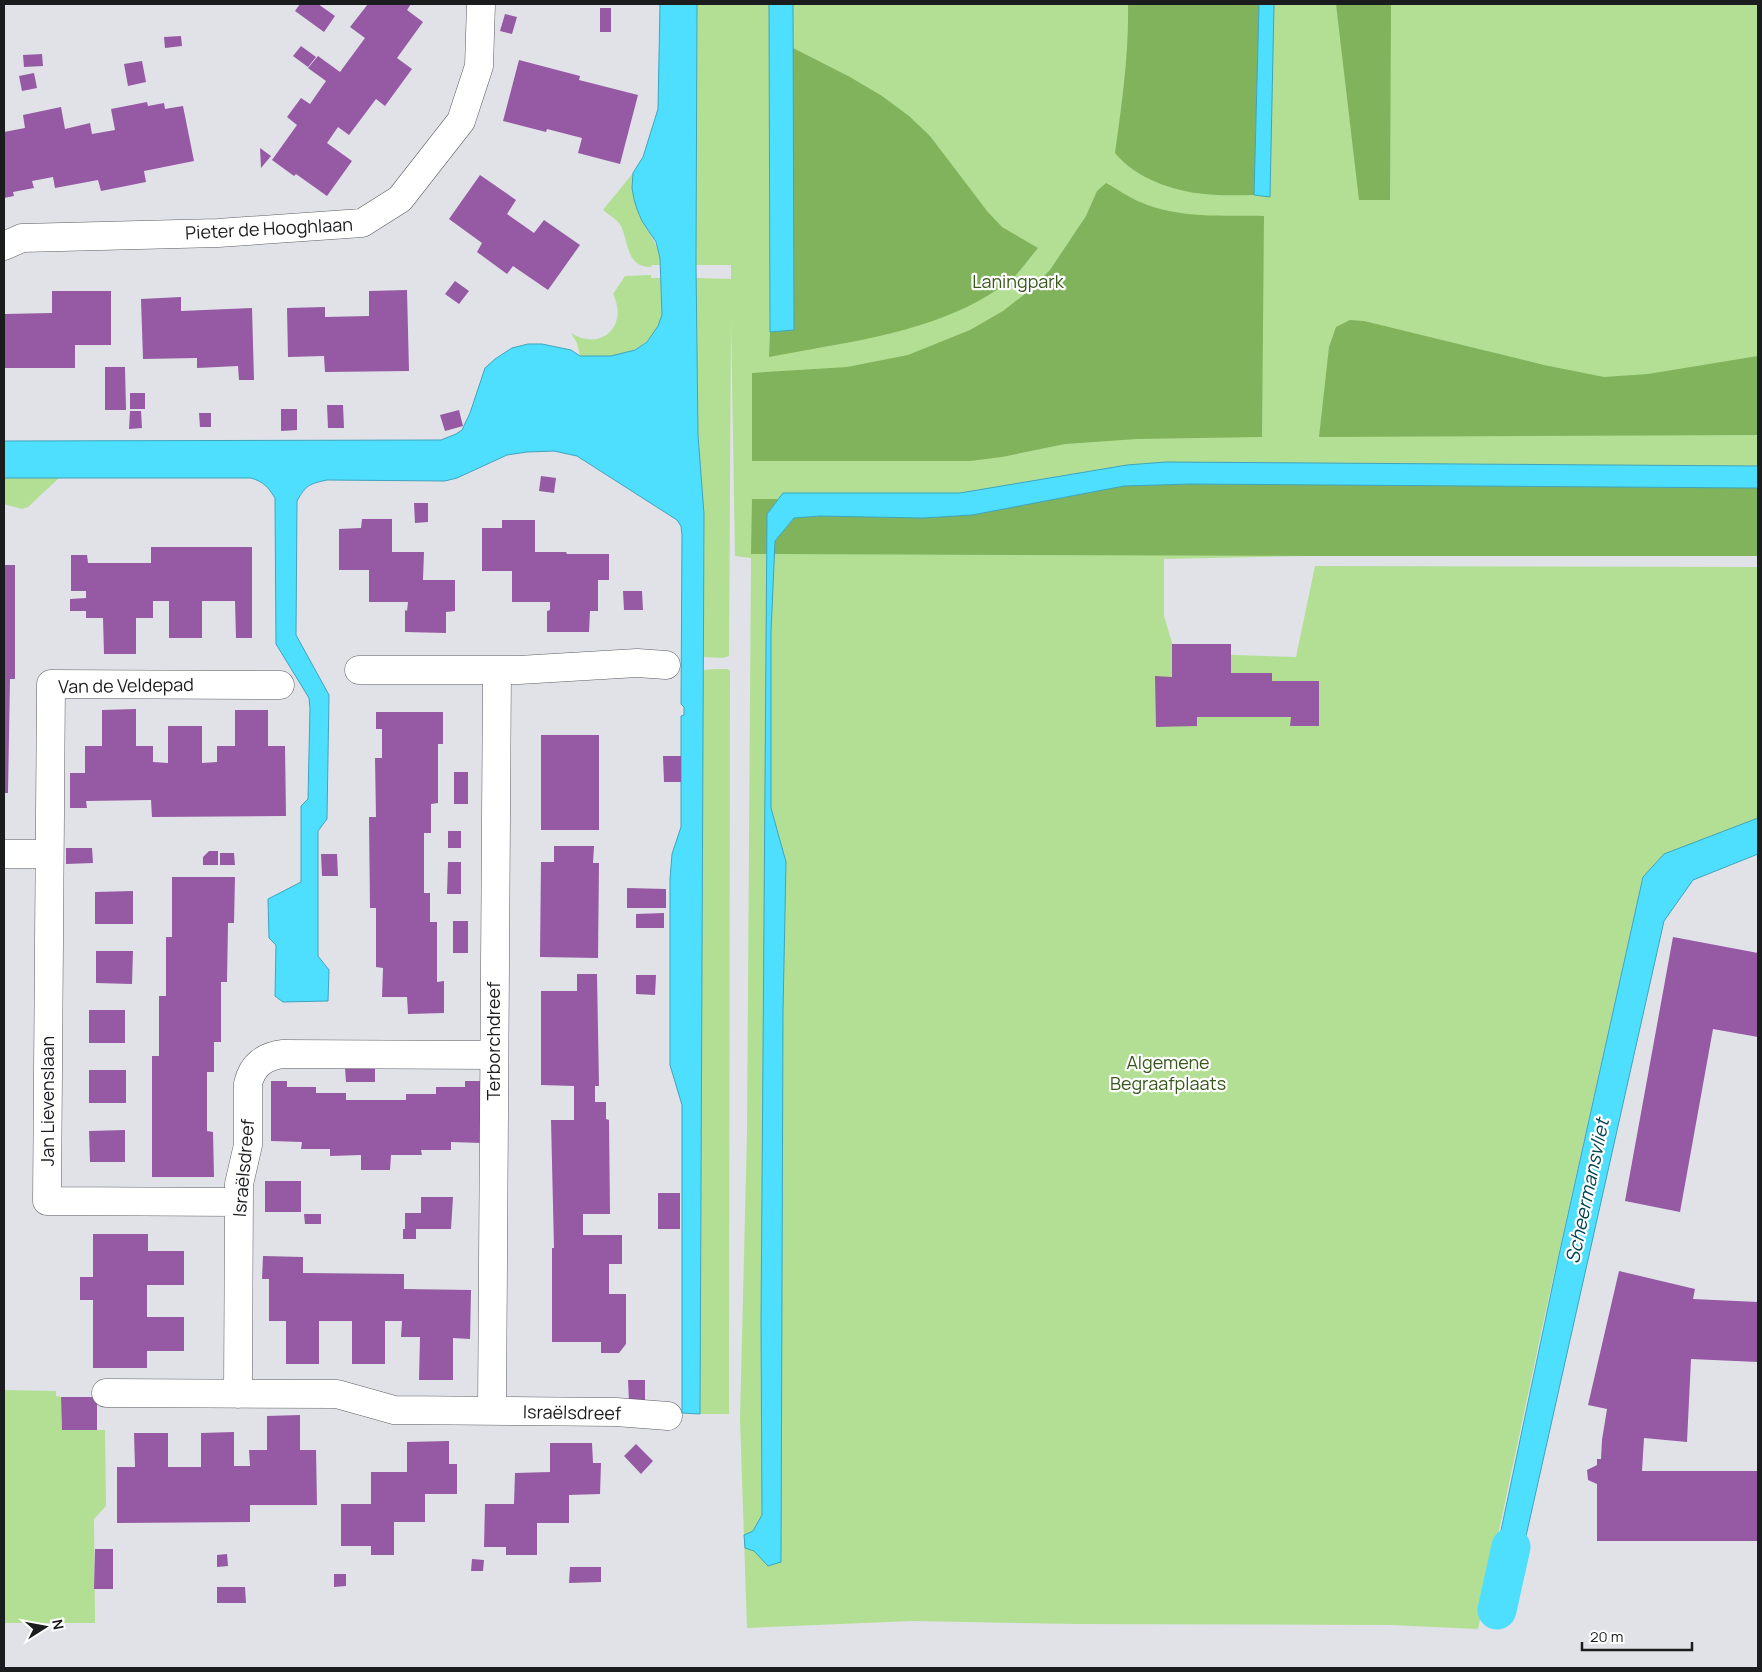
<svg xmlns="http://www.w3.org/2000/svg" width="1762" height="1672" viewBox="0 0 1762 1672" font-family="Manrope,sans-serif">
<rect width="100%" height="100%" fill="#e0e2e8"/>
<path fill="#b2df93" d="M 697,4 L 1758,4 L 1758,554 L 1548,551 L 1164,559 L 1164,616 L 1175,653 L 1296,657 L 1315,566 L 1758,567 L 1758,818 L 1664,854 L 1643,877 L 1544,1319 L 1478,1629 L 1391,1625 L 1075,1624 L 912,1621 L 747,1628 L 740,1419 L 747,1133 L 751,558 L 735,556 L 731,318 L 729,656 L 722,658 L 703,657 L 704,514 L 698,435 L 696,278 L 731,279 L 731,265 L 696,265 Z
M 633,173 C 632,189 635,207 643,222 C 652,239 659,246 661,265 L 652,265 L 651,267 C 626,267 629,243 621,226 C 617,219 609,215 603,210 Z
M 651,275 L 651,278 L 661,278 C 661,290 663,302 662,314 C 661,322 656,328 652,335 C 635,358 606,357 580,356 L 577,343 L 571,333 C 601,352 629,326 613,294 L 625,276 Z
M 4,478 L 59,478 L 28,507 L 22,509 L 4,504 Z
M 716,669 L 728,669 L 730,671 L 729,1414 L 700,1414 L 703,670 Z
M 4,1390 L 56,1391 L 56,1396 L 61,1397 L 62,1430 L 105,1430 L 106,1506 L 94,1519 L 95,1623 L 4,1623 Z"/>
<path fill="#81b25c" d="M 1128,4 L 1259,4 L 1254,195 C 1238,195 1220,196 1204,194 C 1173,191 1135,178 1115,153 C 1122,103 1129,54 1128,4 Z
M 1336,4 L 1391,4 L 1390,200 L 1359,200 Z
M 793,48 L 850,77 L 882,96 L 909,116 L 930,136 L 987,211 L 1002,227 L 1038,248 C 1030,257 1023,268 1014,277 C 1005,286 993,292 982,299 C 918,335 841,343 769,357 L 770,332 L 794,330 Z
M 1106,183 C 1117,189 1128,197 1140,202 C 1179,219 1223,215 1264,216 L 1262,437 L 1137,439 L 1065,444 L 1002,457 L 970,461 L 752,461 L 752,373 L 847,367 L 908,355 L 970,330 L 1003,311 L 1030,290 L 1050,270 L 1086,216 L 1097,191 Z
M 1350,320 L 1364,321 L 1544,365 L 1604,377 L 1648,374 L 1758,356 L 1758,435 L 1319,437 L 1329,347 L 1336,327 Z
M 1190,484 L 1758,488 L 1758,556 L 1313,556 L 774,554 L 775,541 L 794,518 L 820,516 L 923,518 L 972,515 L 1124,486 Z
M 752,499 L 778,499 L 767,514 L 767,554 L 751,554 Z"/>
<path fill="#4edfff" stroke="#3fa4bc" d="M 660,4 L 697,4 L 696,265 L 698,435 L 704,514 L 700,1414 L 682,1413 L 682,1105 L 670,1065 L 670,879 L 672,854 L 681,827 L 681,716 L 684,715 L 684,707 L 681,704 L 682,535 L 681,526 L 677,520 L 577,456 L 554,451 L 527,452 L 507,455 L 457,478 L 445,481 L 327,480 C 309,484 306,485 297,501 L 296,635 L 329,695 L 327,819 L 318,831 L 318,956 L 329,970 L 328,1001 L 283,1002 L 275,996 L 276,945 L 269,938 L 268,899 L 301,882 L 301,806 L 308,799 L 310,708 L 309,698 L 276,644 L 275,498 C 268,487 264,482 251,478 L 4,478 L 4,441 L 441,440 L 456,434 L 462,430 L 470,413 L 485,368 L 495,359 L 512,348 L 528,344 L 542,344 L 571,350 L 580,356 L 611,356 L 635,350 L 647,342 L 658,326 L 662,315 L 660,258 L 656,242 L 642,221 L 637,209 L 634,199 L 632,188 L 633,173 L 643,157 L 658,109 Z
M 769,4 L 793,4 L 794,330 L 770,332 Z
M 1259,4 L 1274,4 L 1270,197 L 1254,195 Z
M 1166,462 L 1758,466 L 1758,488 L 1190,484 L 1124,486 L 972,515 L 923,518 L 820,516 L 794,518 L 775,541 L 771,632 L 771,808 L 786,862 L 783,1012 L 781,1562 L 768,1566 L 754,1551 L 745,1548 L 744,1535 L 753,1531 L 762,1515 L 761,1323 L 767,514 L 783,493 L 960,493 L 1127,465 Z
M 1758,818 L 1758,854 L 1693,880 L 1664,921 L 1511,1603 L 1487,1597 L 1559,1255 L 1643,877 L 1664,854 Z"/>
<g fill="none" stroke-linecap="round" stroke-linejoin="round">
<path stroke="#4edfff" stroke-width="39" d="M 1497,1610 L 1511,1547"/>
</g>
<path fill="#9659a3" d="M 300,4 L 318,4 L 335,16 L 324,32 L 295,11 Z
M 368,4 L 411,4 L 407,10 L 423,22 L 397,58 L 412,69 L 385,106 L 376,99 L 349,135 L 338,127 L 327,143 L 352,161 L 327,196 L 296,174 L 294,176 L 272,160 L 297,125 L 287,117 L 301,98 L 310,104 L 326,81 L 308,68 L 318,56 L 340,72 L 365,38 L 350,27 Z
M 600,8 L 611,8 L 611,32 L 600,32 Z
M 505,14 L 517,17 L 512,34 L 500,31 Z
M 181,36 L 182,46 L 165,48 L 164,37 Z
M 301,46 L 316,57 L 308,67 L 293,56 Z
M 42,54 L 43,66 L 24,67 L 23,55 Z
M 519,60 L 580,76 L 579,80 L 638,95 L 620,164 L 578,153 L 582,138 L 547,129 L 546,132 L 503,121 Z
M 142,61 L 146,82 L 128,86 L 124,64 Z
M 34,73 L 37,88 L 22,91 L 19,76 Z
M 147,102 L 148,106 L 164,103 L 165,109 L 183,106 L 194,161 L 144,171 L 146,182 L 101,191 L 98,180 L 55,188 L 53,177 L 32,181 L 34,188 L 13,192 L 14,196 L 4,198 L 4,132 L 25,128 L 23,115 L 61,107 L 65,129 L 90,123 L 92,134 L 115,130 L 111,109 Z
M 260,148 L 271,156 L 261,168 Z
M 480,175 L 516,200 L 507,214 L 534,233 L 544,220 L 580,245 L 548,290 L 513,266 L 507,274 L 477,252 L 482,243 L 449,219 Z
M 455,281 L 469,291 L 459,304 L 445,294 Z
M 407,290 L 409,371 L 325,372 L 324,356 L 288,357 L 287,308 L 325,307 L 325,317 L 369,316 L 369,291 Z
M 52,291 L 111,291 L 111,345 L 75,345 L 75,368 L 4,368 L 4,314 L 52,313 Z
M 181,297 L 181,311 L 252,308 L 254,380 L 239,380 L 238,366 L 197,368 L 197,358 L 143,359 L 141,299 Z
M 105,367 L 125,367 L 126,410 L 105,410 Z
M 130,393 L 145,393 L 145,409 L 130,409 Z
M 327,405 L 343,405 L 344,428 L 328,428 Z
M 281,409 L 297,409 L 297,430 L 281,431 Z
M 459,410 L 463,426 L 445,431 L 440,415 Z
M 130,411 L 141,411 L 142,428 L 129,429 Z
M 199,413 L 211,413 L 211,427 L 200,427 Z
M 541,476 L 556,478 L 554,493 L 539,491 Z
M 414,503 L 428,503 L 428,522 L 415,523 Z
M 362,519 L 392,519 L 392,552 L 424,552 L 423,580 L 455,580 L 455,611 L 446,612 L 446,633 L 405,632 L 405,610 L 407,611 L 408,602 L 369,602 L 369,570 L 339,570 L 339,529 L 361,528 Z
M 502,520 L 535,520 L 535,552 L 566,552 L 567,554 L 609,554 L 609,580 L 598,580 L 598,611 L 590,611 L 589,632 L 547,632 L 547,611 L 550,610 L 550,602 L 512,602 L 512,571 L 482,571 L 482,528 L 502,528 Z
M 151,547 L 252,547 L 252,638 L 236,638 L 235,601 L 202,601 L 202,638 L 169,638 L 169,601 L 153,601 L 153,618 L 136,618 L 136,654 L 104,654 L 103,618 L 86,618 L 86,611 L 70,611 L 70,599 L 86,598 L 86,591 L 71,591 L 71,555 L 87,555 L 88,563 L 151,563 Z
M 4,565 L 15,565 L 15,679 L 10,679 L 8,793 L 4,793 Z
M 623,591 L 642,591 L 643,610 L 624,610 Z
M 1172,644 L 1231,644 L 1231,673 L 1272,673 L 1272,681 L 1319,681 L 1319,726 L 1290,726 L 1291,717 L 1197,717 L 1197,726 L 1156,727 L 1155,676 L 1172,677 Z
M 136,709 L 136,746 L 153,746 L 153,762 L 168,763 L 168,726 L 202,726 L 202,763 L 217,762 L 217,746 L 235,746 L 235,710 L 268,710 L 268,746 L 285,746 L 286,816 L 152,817 L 151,800 L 86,801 L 87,808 L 70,808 L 70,773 L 85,773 L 85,746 L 102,746 L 102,710 Z
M 376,712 L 443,712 L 443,744 L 438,744 L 438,803 L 431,804 L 431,833 L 424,833 L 424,893 L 430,893 L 430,922 L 437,922 L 437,982 L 444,981 L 444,1013 L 408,1014 L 407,997 L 382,997 L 383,968 L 376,967 L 376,908 L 370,908 L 369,817 L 376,817 L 375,758 L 382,758 L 382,729 L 376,729 Z
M 541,735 L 599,735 L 599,830 L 541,830 Z
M 663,756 L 681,756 L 681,782 L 664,782 Z
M 454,772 L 468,772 L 468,804 L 454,804 Z
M 448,831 L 461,831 L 461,848 L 448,848 Z
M 554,846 L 594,846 L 593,863 L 599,863 L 598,958 L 540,957 L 541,862 L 554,862 Z
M 66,848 L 92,848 L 93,863 L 66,864 Z
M 209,851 L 218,851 L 218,865 L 203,865 L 203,857 Z
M 220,853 L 234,853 L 235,865 L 220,865 Z
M 321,854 L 337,854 L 338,876 L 322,876 Z
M 448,862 L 461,862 L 461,894 L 447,894 Z
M 172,877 L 235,877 L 234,923 L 228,923 L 227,982 L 221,982 L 221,1042 L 214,1042 L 214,1072 L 207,1072 L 207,1131 L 213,1132 L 214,1177 L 152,1177 L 152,1056 L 159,1056 L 159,996 L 166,996 L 166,937 L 172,937 Z
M 627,888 L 666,889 L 666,908 L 627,908 Z
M 133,891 L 133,924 L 95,924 L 95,892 Z
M 664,913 L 664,928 L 636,928 L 636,914 Z
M 453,921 L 468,921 L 468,953 L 453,953 Z
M 1673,937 L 1758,953 L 1758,1037 L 1713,1029 L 1680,1212 L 1625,1201 Z
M 96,951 L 133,951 L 132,984 L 96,983 Z
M 577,974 L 597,974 L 599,1086 L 595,1086 L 595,1102 L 606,1102 L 606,1119 L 609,1120 L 610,1214 L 583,1214 L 583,1235 L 622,1235 L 622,1264 L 609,1264 L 609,1294 L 626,1294 L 626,1344 L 619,1353 L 601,1353 L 601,1342 L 552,1342 L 552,1248 L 554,1248 L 551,1120 L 574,1120 L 574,1086 L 541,1085 L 541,991 L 577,991 Z
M 636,975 L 656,975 L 655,995 L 636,994 Z
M 89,1010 L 125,1010 L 125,1043 L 89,1043 Z
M 345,1068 L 375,1068 L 375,1082 L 346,1082 Z
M 89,1070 L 126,1070 L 126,1103 L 89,1103 Z
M 271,1081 L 287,1081 L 287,1087 L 316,1087 L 316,1093 L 346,1093 L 346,1100 L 406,1100 L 406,1094 L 436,1094 L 436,1087 L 465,1087 L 465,1081 L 481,1081 L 481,1143 L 451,1142 L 451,1150 L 421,1150 L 422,1155 L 391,1155 L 390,1170 L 361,1170 L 361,1155 L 330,1156 L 330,1149 L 301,1149 L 302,1142 L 271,1141 Z
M 125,1130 L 125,1162 L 90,1162 L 89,1131 Z
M 265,1181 L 301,1181 L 301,1212 L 265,1212 Z
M 658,1193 L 680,1193 L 680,1229 L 658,1229 Z
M 421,1197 L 453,1197 L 451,1229 L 416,1229 L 416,1239 L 403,1239 L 403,1229 L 405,1229 L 405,1213 L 421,1213 Z
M 304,1214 L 321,1214 L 321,1224 L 305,1224 Z
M 93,1234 L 148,1234 L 148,1251 L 184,1251 L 184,1285 L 147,1285 L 147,1317 L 184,1317 L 184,1351 L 147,1351 L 147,1368 L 93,1368 L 93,1300 L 80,1300 L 80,1277 L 93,1277 Z
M 263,1256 L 303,1257 L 303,1273 L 404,1274 L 404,1289 L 471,1290 L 470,1339 L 453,1338 L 453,1380 L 419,1380 L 420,1337 L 401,1337 L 402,1321 L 385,1321 L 385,1364 L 352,1364 L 352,1321 L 319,1321 L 319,1364 L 286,1364 L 286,1321 L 269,1321 L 269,1279 L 262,1279 Z
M 1619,1271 L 1695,1289 L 1693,1299 L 1758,1302 L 1758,1362 L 1691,1359 L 1687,1442 L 1644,1438 L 1642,1471 L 1758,1471 L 1758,1541 L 1597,1541 L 1597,1484 L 1588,1480 L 1587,1470 L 1597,1465 L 1597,1459 L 1601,1459 L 1602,1440 L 1607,1409 L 1588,1405 Z
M 628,1380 L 645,1380 L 645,1401 L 629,1402 Z
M 61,1397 L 97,1397 L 97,1430 L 62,1430 Z
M 300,1415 L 300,1450 L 316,1450 L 317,1505 L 250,1505 L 250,1522 L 117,1523 L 117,1467 L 135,1467 L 134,1433 L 168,1433 L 168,1467 L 201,1467 L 201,1433 L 234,1432 L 234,1466 L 250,1466 L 249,1450 L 267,1450 L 267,1416 Z
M 449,1441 L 449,1464 L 457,1464 L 457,1494 L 425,1494 L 425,1522 L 394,1522 L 394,1555 L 371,1555 L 371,1546 L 341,1546 L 341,1504 L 371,1504 L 371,1472 L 407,1472 L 407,1442 Z
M 550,1443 L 592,1443 L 593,1463 L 601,1463 L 600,1494 L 569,1495 L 569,1523 L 537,1523 L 537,1555 L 506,1555 L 506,1547 L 484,1547 L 485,1504 L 514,1504 L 515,1473 L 550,1472 Z
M 636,1444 L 653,1461 L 641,1474 L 624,1456 Z
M 95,1549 L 113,1549 L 113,1589 L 94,1589 Z
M 227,1554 L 228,1566 L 217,1567 L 217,1555 Z
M 472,1559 L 484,1560 L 483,1571 L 471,1571 Z
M 570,1567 L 601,1567 L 601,1582 L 569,1583 Z
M 334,1574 L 346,1574 L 346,1586 L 334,1587 Z
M 217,1587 L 245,1587 L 246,1603 L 217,1603 Z"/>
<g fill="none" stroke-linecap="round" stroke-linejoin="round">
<defs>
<path id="minor" d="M 4,246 L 22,238 L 218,233 L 362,223 L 400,199 L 461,121 L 479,66 L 481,4
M 359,670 L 519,670 L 637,663 L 666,665
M 4,854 L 49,854
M 239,1202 L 47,1201 L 51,684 L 280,685
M 106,1393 L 337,1394 L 394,1410 L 616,1412 L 668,1416
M 238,1394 L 239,1184 L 248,1145 L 248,1084 C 252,1065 265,1056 283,1054 L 494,1055
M 492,1411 L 497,670"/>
</defs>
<use href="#minor" stroke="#5c5e63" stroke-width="29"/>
<use href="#minor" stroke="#fff" stroke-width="28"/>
</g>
<g text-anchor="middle" stroke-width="4.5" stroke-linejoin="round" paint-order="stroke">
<g font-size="18" fill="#1b1c1e" stroke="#fff">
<text transform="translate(269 229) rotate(-3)" y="6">Pieter de Hooghlaan</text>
<text transform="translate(126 686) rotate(-1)" y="6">Van de Veldepad</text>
<text transform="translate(494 1041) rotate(-90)" y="6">Terborchdreef</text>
<text transform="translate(48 1101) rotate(-90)" y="6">Jan Lievenslaan</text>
<text transform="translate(244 1168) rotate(-85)" y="6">Israëlsdreef</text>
<text transform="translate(572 1413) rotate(1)" y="6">Israëlsdreef</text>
</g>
<g font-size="18" fill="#37571b" stroke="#fff">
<text x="1018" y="288">Laningpark</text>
<text x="1168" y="1069">Algemene<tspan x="1168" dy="21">Begraafplaats</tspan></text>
</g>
<g font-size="19" font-style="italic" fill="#024552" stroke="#fff">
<text transform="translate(1587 1191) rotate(-78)" y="7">Scheermansvliet</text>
</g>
</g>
<rect width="1762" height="1672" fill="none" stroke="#1b1c1e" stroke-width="10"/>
<g transform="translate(45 1627) rotate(79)" stroke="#ffffff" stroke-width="4" paint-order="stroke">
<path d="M0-4L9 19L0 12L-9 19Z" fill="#1b1c1e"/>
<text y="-8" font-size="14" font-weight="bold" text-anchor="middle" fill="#1b1c1e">N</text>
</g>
<path d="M1582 1642v8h110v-8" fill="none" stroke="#1b1c1e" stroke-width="2.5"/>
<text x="1590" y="1642" font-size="15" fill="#1b1c1e" stroke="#ffffff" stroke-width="4" paint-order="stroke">20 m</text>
</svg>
